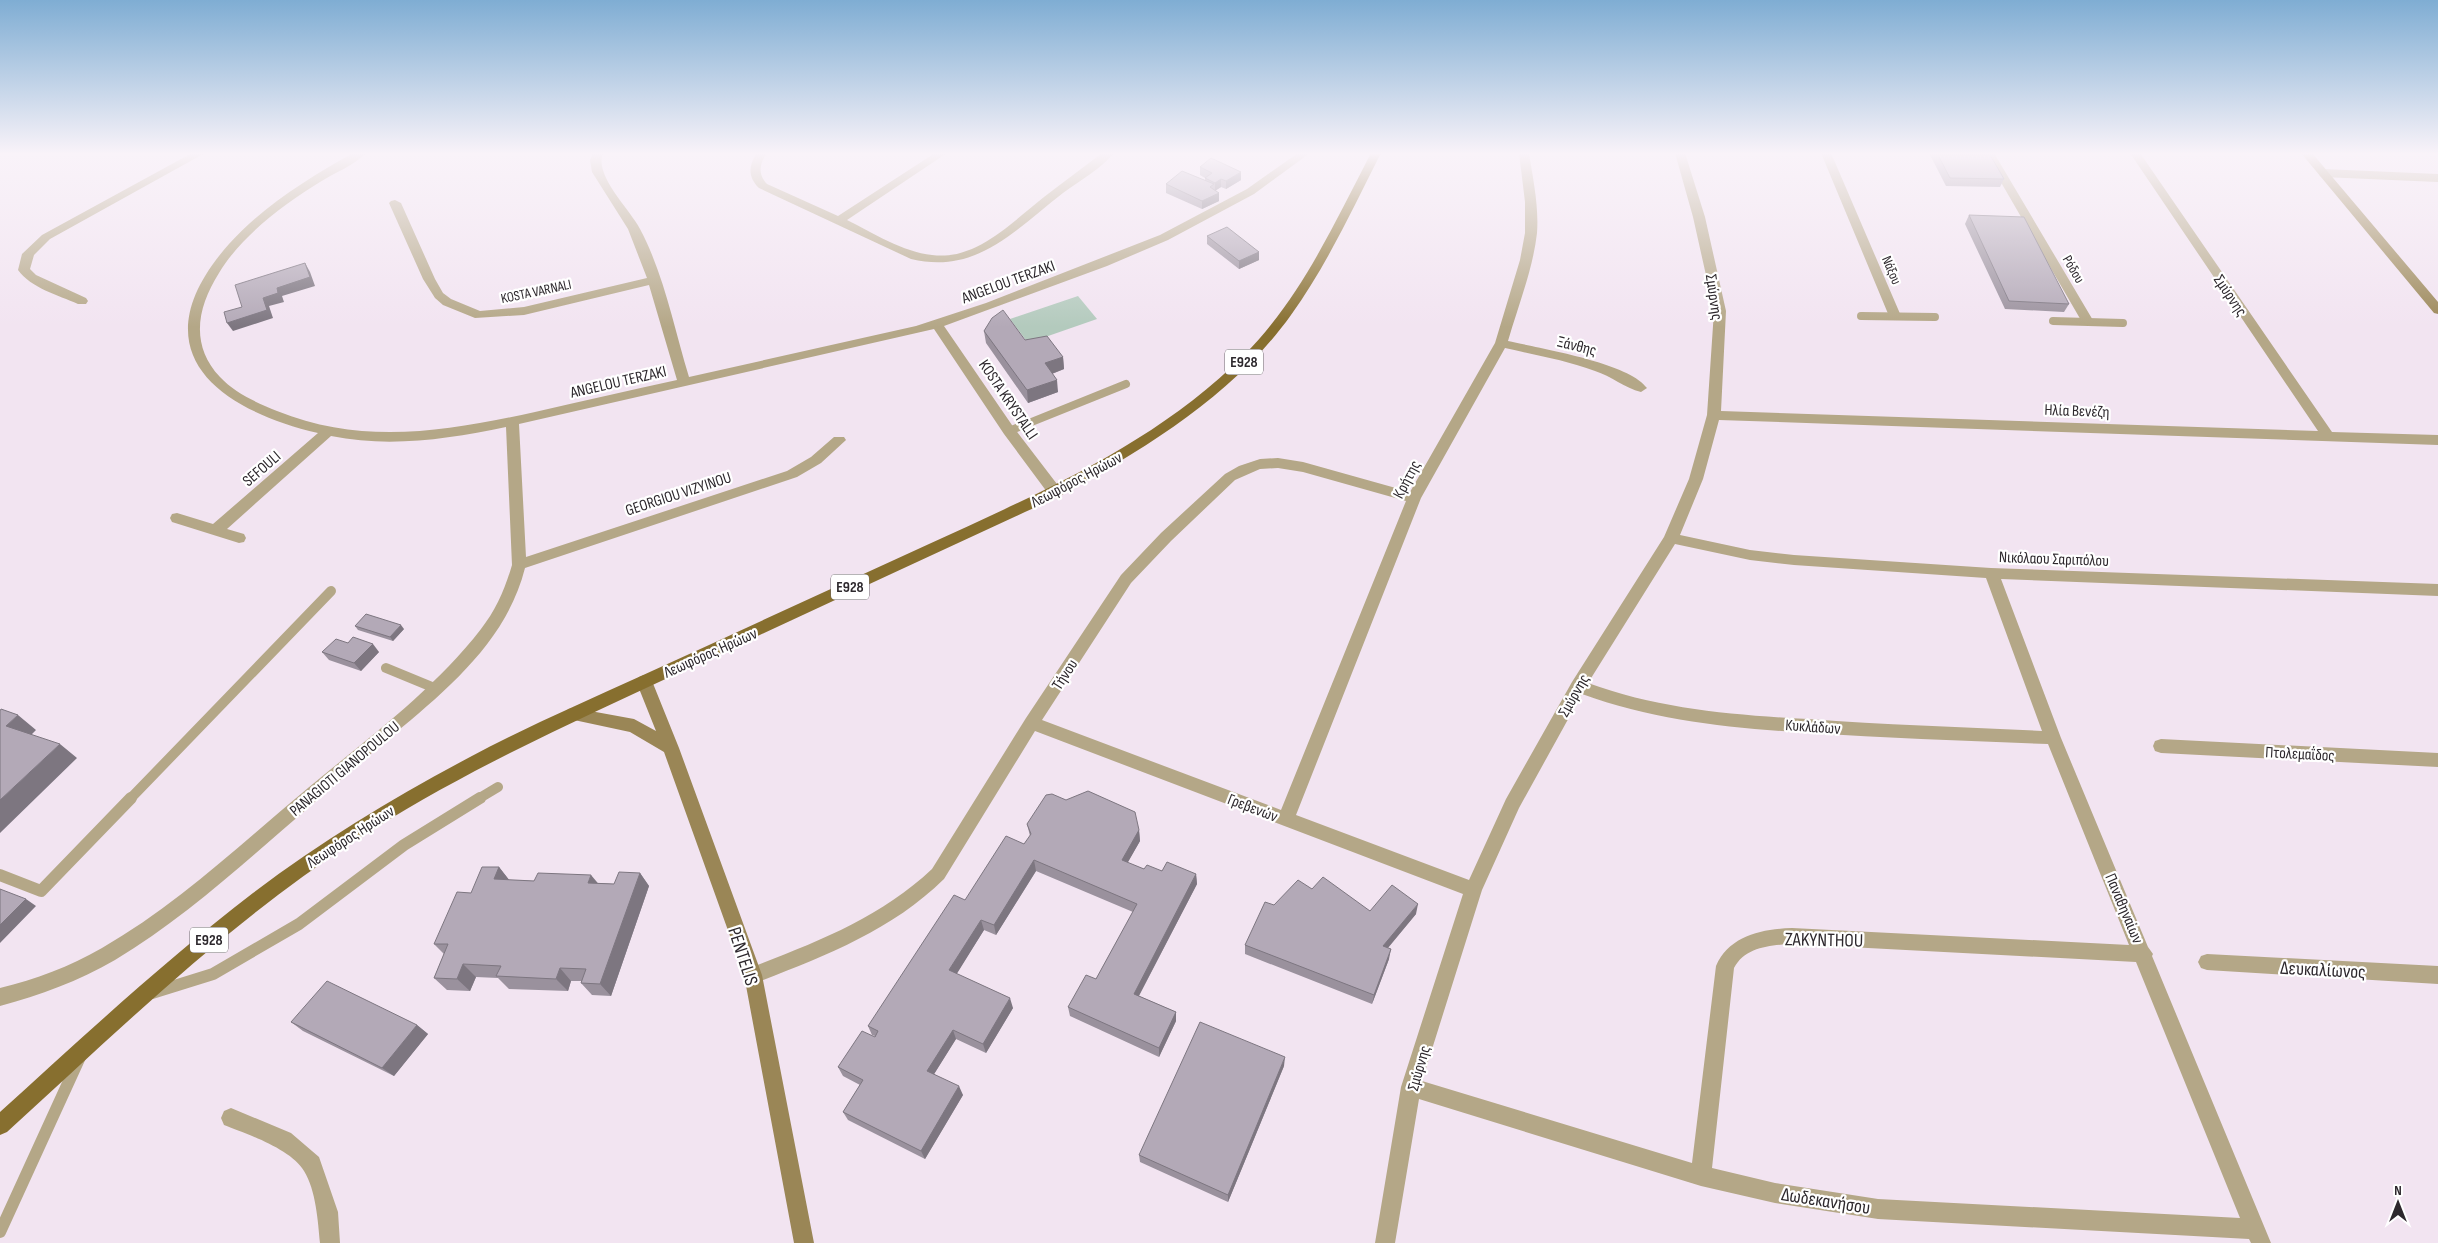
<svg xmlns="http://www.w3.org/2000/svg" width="2438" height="1243" viewBox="0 0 2438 1243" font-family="'Sofia Sans Condensed',sans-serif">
<rect width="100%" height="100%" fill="#f2e4f1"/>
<path fill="#b3cabd" d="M 1078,296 L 1097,319 L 1028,343 L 1010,319 Z"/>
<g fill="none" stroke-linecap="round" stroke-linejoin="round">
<path stroke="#b4a787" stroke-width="8" d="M 2323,173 L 2438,178
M 1861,316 L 1935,317
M 2053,321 L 2123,323
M 1009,431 L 1126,384"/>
<path stroke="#b4a787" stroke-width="10" d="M 386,668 L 437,689
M 130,799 L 331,591
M 478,799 L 498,787"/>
<path stroke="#b4a787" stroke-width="12" d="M 0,875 L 41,891 L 131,798
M 152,993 L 213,974 L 299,924 L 404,845 L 480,798
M 0,1232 L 80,1057"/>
<path fill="#b4a787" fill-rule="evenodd" d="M 192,153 L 205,153 L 50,239 L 34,255 L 30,269 L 36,275 L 86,298 L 88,301 L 86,304 L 78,304 C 58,295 31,288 18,270 L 22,254 L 42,235 Z
M 353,153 L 366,153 C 355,165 334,173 320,182 C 283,205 242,235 219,273 C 197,308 190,345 220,377 C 235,393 257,403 277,411 C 364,446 447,431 535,412 C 583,401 630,390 677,380 L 649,285 L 524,315 L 475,318 L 443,305 L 435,298 L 423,279 L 389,203 L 391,201 L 395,200 L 401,203 L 435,279 L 443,293 L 451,299 L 480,311 L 524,307 L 647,278 L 628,229 L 592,172 L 590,160 L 593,153 L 603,153 C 594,176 629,208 640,229 C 664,274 674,328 689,377 L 916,326 L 986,303 L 1160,235 L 1247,189 L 1298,153 L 1310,153 L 1254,194 L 1168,240 L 1107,266 L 944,326 L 1014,428 L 1060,488 L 1062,492 L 1060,496 L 1050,496 L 1004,434 L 934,329 L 519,424 L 526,557 L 787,471 L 811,457 L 834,437 L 844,437 L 846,440 L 821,463 L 797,477 L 525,568 C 507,640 448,689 394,734 C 365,759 336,783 308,808 C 246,861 185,918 115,960 C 79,981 40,995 0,1006 L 0,988 C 36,979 69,967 102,948 C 177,905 242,843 308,788 C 368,738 433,691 481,629 C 496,610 505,589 512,565 L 506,427 C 448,439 390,448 331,436 L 227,529 L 244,534 L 246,538 L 244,542 L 239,543 L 172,522 L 170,518 L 172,514 L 177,513 L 213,524 L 318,433 C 212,408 138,347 229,244 C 263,206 309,178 353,153 Z
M 757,153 L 767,153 C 760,163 757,174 767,184 L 838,216 L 935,153 L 947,153 L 847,220 C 873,233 903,252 932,255 C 976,261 1012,222 1044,197 C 1063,182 1083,168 1102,153 L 1114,153 C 1101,169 1079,181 1063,193 C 1015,230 977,275 911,259 L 759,188 C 748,177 748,166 757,153 Z
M 1519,153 L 1529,153 C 1533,179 1539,206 1537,233 C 1533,269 1518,306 1508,341 C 1539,348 1630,363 1647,388 L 1641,392 C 1625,388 1611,376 1595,371 C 1566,360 1535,355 1505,348 L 1421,498 L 1296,815 L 1469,880 L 1506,799 L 1572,682 L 1664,537 L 1689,479 L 1707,415 L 1714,311 L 1693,217 L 1675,153 L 1685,153 L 1705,217 L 1726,311 L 1721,411 L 2318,431 L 2130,153 L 2140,153 L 2332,432 L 2438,435 L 2438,445 L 1719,420 L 1703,479 L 1680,535 L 1750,550 L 1794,555 L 1991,568 L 2438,584 L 2438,596 L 2001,579 L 2061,738 L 2148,947 L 2153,954 L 2152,956 L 2271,1243 L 2251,1243 L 2249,1239 L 1878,1219 L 1775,1203 L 1701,1186 L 1419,1099 L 1395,1243 L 1375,1243 L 1401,1087 L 1463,894 L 1035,731 L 944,879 C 890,932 822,957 753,984 L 747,981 L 744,975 L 747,969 C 814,943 879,919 932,869 L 1026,718 L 1121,575 L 1161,533 L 1225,474 L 1239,466 L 1260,459 L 1278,458 L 1303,462 L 1410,492 L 1495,343 L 1520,260 L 1525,233 L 1525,202 ZM 1278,468 L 1303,472 L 1406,501 L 1281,810 L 1042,720 L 1131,583 L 1171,541 L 1235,480 L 1260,469 ZM 1675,544 L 1750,560 L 1794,565 L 1986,578 L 2042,731 C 1964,727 1886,725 1808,719 C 1733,715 1659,709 1588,683 ZM 1582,694 C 1656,721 1731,728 1809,733 C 1888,738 1968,741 2048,744 L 2129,945 L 1792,928 C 1761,929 1729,936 1716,966 L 1692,1163 L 1422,1081 L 1482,890 L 1519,808 ZM 1792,944 L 2136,962 L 2240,1218 L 1878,1199 L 1775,1183 L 1712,1168 L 1734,968 C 1745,947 1770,945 1792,944 Z
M 1821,153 L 1831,153 L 1901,316 L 1899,319 L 1891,319 L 1889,316 Z
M 1984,153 L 1994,153 L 2094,322 L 2092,325 L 2088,326 L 2082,322 Z
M 2161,739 L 2438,753 L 2438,767 L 2161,753 L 2155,751 L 2153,746 L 2155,741 Z
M 2207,954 L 2438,966 L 2438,984 L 2207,970 L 2201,968 L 2198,962 L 2201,956 Z
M 231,1108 L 291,1133 L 319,1157 L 338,1212 L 340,1243 L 320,1243 C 318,1222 316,1190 304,1171 C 291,1149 247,1134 224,1125 L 221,1118 L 224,1111 Z"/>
<path fill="#9a8656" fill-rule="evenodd" d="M 2301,153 L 2312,153 L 2438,302 L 2438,314 L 2434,313 Z
M 644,675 L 649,677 L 652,681 L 679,748 L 762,975 L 814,1243 L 794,1243 L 744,975 L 664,752 L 630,732 L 574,720 L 568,719 L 566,714 L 568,709 L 574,708 L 634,719 L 656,731 L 636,681 L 639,677 Z"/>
<path fill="#876f2f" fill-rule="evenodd" d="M 1371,153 L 1381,153 C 1353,208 1327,265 1291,315 C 1233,396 1146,448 1060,496 C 936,553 811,611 687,669 C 573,722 461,772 355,841 C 228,923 119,1030 7,1132 L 0,1135 L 0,1112 C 83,1037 164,961 253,893 C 321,841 395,797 470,757 C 526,727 584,702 641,676 C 737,632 833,588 929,544 C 1040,493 1157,443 1244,355 C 1301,298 1334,224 1371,153 Z"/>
</g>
<path fill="#9a919d" d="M 1929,153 L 1989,153 L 2004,179 L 2000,187 L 1946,186 Z
M 1200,167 L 1241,180 L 1226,189 L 1221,187 L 1216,190 L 1219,201 L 1202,209 L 1166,193 L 1166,184 L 1205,181 L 1205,178 L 1200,175 Z
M 1969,215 L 2069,304 L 2064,312 L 2005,309 L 1965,224 Z
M 1207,236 L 1259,252 L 1259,260 L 1239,269 L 1207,244 Z
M 984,331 L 1025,340 L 1063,357 L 1064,369 L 1052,374 L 1058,392 L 1028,403 L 986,343 Z
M 355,626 L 404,629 L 393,641 L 358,630 Z
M 348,643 L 379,652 L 361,671 L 329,660 L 322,652 Z
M 1027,824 L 1139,830 L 1140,841 L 1127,863 L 1144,869 L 1196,874 L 1197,884 L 1139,996 L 1176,1012 L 1176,1021 L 1159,1057 L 1070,1016 L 1068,1007 L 1096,979 L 1133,912 L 1036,871 L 996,935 L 984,930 L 956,974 L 1013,1008 L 986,1053 L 956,1039 L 934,1074 L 963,1095 L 925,1159 L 848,1120 L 843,1112 L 860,1085 L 843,1076 L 838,1067 L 875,1037 L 875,1036 L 872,1035 L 868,1026 L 965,900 L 1024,844 L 1030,836 Z
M 499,867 L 509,880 L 598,883 L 614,884 L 640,873 L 649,886 L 611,996 L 592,995 L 581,983 L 582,981 L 571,981 L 568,991 L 509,989 L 498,978 L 476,977 L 470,991 L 447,990 L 434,978 L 444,954 L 434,944 L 471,893 Z
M 1312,889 L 1370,911 L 1416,914 L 1388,948 L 1389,959 L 1372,1004 L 1245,954 L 1245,945 L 1274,905 Z
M 291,1022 L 417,1025 L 428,1034 L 394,1076 L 303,1031 Z
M 1284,1066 L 1228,1202 L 1140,1162 L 1139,1155 Z"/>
<path fill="#7d7680" d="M 1241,172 L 1241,180 L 1226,189 L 1226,181 Z
M 1221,179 L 1221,187 L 1215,191 L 1215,183 Z
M 1219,193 L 1219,201 L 1202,209 L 1202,201 Z
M 1259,252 L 1259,260 L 1239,269 L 1239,261 Z
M 305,263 L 310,272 L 315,286 L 282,296 L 284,302 L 269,306 L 273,318 L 233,331 L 227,323 L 263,298 Z
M 1063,357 L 1064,369 L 1046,376 L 1045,363 Z
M 1057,380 L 1058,392 L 1028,403 L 1027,390 Z
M 401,625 L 404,629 L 393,641 L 390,637 Z
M 373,644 L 379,652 L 361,671 L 354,663 Z
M 18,715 L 36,730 L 25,741 L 6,726 Z
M 60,744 L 77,758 L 0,833 L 0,800 Z
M 1139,830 L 1140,841 L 1123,871 L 1122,860 Z
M 1034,860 L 1036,871 L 996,935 L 994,925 Z
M 499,867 L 510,881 L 494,879 Z
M 640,873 L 649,886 L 611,996 L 600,984 Z
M 1196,874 L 1197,884 L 1135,1003 L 1134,994 Z
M 591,875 L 602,888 L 588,883 Z
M 26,899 L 36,906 L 0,943 L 0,925 Z
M 1418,904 L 1416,914 L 1381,956 L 1383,946 Z
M 981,920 L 984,930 L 953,980 L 949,970 Z
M 1391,949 L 1389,959 L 1372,1004 L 1374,995 Z
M 463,964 L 476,977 L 470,991 L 457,979 Z
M 560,968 L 571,981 L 568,991 L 556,979 Z
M 1010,998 L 1013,1008 L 986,1053 L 983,1044 Z
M 1176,1012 L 1176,1021 L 1159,1057 L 1159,1048 Z
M 417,1025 L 428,1034 L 394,1076 L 382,1068 Z
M 953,1030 L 956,1039 L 931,1079 L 927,1071 Z
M 1285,1057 L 1284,1066 L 1228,1202 L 1228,1195 Z
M 959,1086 L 963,1095 L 925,1159 L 921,1151 Z"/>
<path fill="#b3a9b7" stroke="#7d7680" d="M 1937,153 L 1989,153 L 2004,179 L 1950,178 Z
M 1211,158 L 1241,172 L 1226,181 L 1221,179 L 1215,183 L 1205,178 L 1212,173 L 1200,167 Z
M 1182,171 L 1214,184 L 1210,187 L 1219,193 L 1202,201 L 1166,184 Z
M 1969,215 L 2024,217 L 2069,304 L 2009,301 Z
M 1227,227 L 1259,252 L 1239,261 L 1207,236 Z
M 305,263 L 310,277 L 277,288 L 278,293 L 263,298 L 267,310 L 227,323 L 224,312 L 242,307 L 235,285 Z
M 1003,310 L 1025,340 L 1047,336 L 1063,357 L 1045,363 L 1057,380 L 1027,390 L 984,331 L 992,318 Z
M 366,614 L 401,625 L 390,637 L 355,626 Z
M 353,637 L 373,644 L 354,663 L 322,652 L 336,639 L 348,643 Z
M 1,709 L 18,715 L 6,726 L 60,744 L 0,800 L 0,711 Z
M 1088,791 L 1135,812 L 1139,830 L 1122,860 L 1144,869 L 1147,865 L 1162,871 L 1167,862 L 1196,874 L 1134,994 L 1176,1012 L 1159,1048 L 1068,1007 L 1086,975 L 1096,979 L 1137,904 L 1034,860 L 994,925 L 981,920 L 949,970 L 1010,998 L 983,1044 L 953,1030 L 927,1071 L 959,1086 L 921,1151 L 843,1112 L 863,1080 L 838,1067 L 862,1031 L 875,1037 L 878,1031 L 868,1026 L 954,895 L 965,900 L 1006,836 L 1024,844 L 1031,834 L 1027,824 L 1046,795 L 1052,794 L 1066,800 Z
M 482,867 L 499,867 L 494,879 L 534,881 L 538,873 L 591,875 L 588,883 L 614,884 L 619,872 L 640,873 L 600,984 L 581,983 L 586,969 L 560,968 L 556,979 L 496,976 L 501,966 L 463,964 L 457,979 L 434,978 L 448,944 L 434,944 L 457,892 L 471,893 Z
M 1323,877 L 1370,911 L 1392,885 L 1418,904 L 1383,946 L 1391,949 L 1374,995 L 1245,945 L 1265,902 L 1274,905 L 1298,880 L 1312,889 Z
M 0,889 L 26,899 L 0,925 Z
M 327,981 L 417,1025 L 382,1068 L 291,1022 Z
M 1200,1022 L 1285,1057 L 1228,1195 L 1139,1155 Z"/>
<linearGradient id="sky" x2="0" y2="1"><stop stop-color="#7fadd3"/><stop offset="0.47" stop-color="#f9f3f9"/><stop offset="1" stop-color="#f9f3f9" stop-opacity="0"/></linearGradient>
<rect width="2438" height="327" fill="url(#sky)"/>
<g text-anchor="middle" stroke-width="4.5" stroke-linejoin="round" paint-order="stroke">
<g font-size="14" fill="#2d282d" stroke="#fff">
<text transform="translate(2074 269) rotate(60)" y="5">Ρόδου</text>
<text transform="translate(1892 270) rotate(67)" y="5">Νάξου</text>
<text transform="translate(536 291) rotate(-12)" y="5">KOSTA VARNALI</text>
</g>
<g fill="#fff" stroke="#6c686c" stroke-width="1">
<rect x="1225" y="349.5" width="38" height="25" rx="4"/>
<rect x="831" y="574.5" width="38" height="25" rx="4"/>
<rect x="190" y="927.5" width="38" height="25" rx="4"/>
</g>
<g font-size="15" font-weight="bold" fill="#2d282d">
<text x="1244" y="367">E928</text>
<text x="850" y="592">E928</text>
<text x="209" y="945">E928</text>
</g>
<g font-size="16" fill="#2d282d" stroke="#fff">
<text transform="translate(1008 281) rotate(-20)" y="6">ANGELOU TERZAKI</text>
<text transform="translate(2231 295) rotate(56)" y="6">Σμύρνης</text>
<text transform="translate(1715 297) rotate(82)" y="6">Σμύρνης</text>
<text transform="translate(1577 345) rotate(14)" y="6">Ξάνθης</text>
<text transform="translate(618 381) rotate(-13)" y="6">ANGELOU TERZAKI</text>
<text transform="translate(1009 399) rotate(56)" y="6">KOSTA KRYSTALLI</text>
<text transform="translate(2077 410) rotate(2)" y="6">Ηλία Βενέζη</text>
<text transform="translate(261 468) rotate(-41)" y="6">SEFOULI</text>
<text transform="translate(1076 479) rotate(-28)" y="6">Λεωφόρος Ηρώων</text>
<text transform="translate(1406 479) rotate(-62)" y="6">Κρήτης</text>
<text transform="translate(678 493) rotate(-18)" y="6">GEORGIOU VIZYINOU</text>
<text transform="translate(2054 558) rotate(2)" y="6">Νικόλαου Σαριπόλου</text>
<text transform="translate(710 652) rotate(-24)" y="6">Λεωφόρος Ηρώων</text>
<text transform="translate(1064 674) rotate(-57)" y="6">Τήνου</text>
<text transform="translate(1573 695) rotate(-60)" y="6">Σμύρνης</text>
<text transform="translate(1813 726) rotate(4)" y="6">Κυκλάδων</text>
<text transform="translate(2300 753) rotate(3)" y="6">Πτολεμαΐδος</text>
<text transform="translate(344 768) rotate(-40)" y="6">PANAGIOTI GIANOPOULOU</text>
<text transform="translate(1253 807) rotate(21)" y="6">Γρεβενών</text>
<text transform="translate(350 836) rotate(-33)" y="6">Λεωφόρος Ηρώων</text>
<text transform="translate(2125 908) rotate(67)" y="6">Παναθηναίων</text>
<text transform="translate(1418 1068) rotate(-74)" y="6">Σμύρνης</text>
</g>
<g font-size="19" fill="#2d282d" stroke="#fff">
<text transform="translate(1824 939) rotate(1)" y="7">ZAKYNTHOU</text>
<text transform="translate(744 956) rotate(72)" y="7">PENTELIS</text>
<text transform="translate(2323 969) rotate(3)" y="7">Δευκαλίωνος</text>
<text transform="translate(1826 1200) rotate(9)" y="7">Δωδεκανήσου</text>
</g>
</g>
<g transform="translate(2398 1203)" stroke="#ffffff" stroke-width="4" paint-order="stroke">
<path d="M0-4L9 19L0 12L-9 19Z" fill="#2d282d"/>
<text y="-8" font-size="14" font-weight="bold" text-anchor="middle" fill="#2d282d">N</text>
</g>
</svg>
